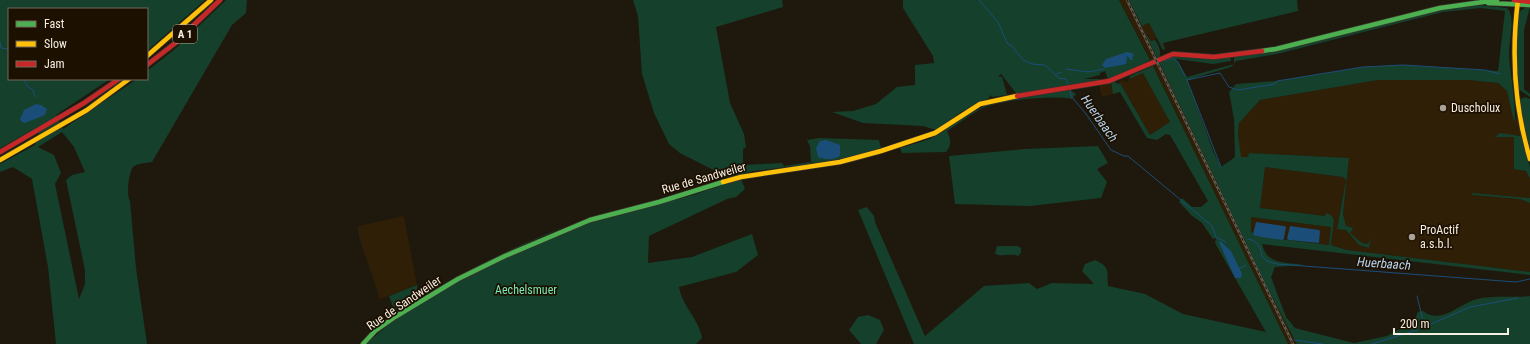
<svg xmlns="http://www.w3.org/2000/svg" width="1530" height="344" viewBox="0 0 1530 344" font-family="'Roboto Condensed',sans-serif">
<rect width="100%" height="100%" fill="#1f180d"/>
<path fill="#2f1f06" d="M 1119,0 L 1129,0 L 1142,26 L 1149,23 L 1157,38 L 1151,41 L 1146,33 L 1268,289 L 1297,344 L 1288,344 L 1287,342 L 1147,53 Z
M 1143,72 L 1170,122 L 1150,135 L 1119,81 L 1123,80 L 1126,82 L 1129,79 Z
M 1378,80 L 1468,80 L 1498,83 L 1507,91 L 1514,121 L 1518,113 L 1524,138 L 1518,135 L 1495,136 L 1514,137 L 1514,169 L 1526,171 L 1530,179 L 1530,198 L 1473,193 L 1473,195 L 1520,199 L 1530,203 L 1530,272 L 1347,250 L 1331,245 L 1334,220 L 1329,214 L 1325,216 L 1260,208 L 1265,167 L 1343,177 L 1346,180 L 1337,229 L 1346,230 L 1359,245 L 1369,248 L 1370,236 L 1368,244 L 1362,243 L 1350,233 L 1351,227 L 1346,226 L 1343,214 L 1349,158 L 1249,153 L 1248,158 L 1240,157 L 1238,135 L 1239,123 L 1260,100 Z
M 1111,84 L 1113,94 L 1102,97 L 1099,85 Z
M 404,216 L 417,285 L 380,299 L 359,237 L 358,226 Z
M 1251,217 L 1331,227 L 1329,245 L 1255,236 L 1251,231 Z"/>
<path fill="#15402c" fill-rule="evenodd" d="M 0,0 L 205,0 L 147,51 L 147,9 L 9,9 L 9,79 L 110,79 L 56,115 L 63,129 L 137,79 L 147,79 L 147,71 L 175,49 L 226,0 L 247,0 L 246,13 L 232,25 L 152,162 C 146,163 137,163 133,167 C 129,172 126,195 130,201 L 136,268 L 147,344 L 56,344 L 48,267 L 32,179 L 13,167 L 0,172 L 0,164 L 35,145 L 41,125 L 0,148 ZM 62,132 L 74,147 L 85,172 L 72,175 L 66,180 L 85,270 L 85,284 L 79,299 L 55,184 L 61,173 L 54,155 L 38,147 Z
M 633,0 L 782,0 L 783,7 L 716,27 L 730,103 L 744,134 L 746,147 L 743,149 L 743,165 L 782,163 L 784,166 L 811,162 L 810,146 L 807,140 L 819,138 L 879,140 L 881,148 L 936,130 L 923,126 L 863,123 L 832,112 L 853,111 L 876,104 L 897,87 L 915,85 L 915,65 L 934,63 L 933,56 L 903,8 L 903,0 L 1119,0 L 1150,60 L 1122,75 L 1108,79 L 1105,71 L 1100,73 L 1100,75 L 1084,79 L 1099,79 L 1100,81 L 1022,93 L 1016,93 L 1001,74 L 998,76 L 1002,77 L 1007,95 L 992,97 L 990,95 L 989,98 L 961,112 L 932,133 L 840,160 L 817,164 L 811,162 L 810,164 L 753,171 L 729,178 L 680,153 L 669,144 L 654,113 L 642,74 L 638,16 Z
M 1129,0 L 1297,0 L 1298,11 L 1163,43 L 1165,49 L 1163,50 L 1149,23 L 1142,26 Z
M 1479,5 L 1507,8 C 1516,16 1509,42 1509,53 C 1509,67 1518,115 1514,122 L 1507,91 L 1498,83 L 1468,80 L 1378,80 L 1260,100 L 1239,123 L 1238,135 L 1241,157 L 1248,157 L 1249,153 L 1349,158 L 1343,214 L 1346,226 L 1351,227 L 1353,229 L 1350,233 L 1362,243 L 1368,244 L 1371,236 L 1369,248 L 1359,245 L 1346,230 L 1337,229 L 1346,180 L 1343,177 L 1265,167 L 1260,208 L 1325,216 L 1326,213 L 1331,215 L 1334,220 L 1331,245 L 1347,250 L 1530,272 L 1530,275 L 1262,244 C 1267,265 1285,262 1304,265 L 1275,267 L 1271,277 L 1286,317 L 1295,328 L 1354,343 L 1387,336 L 1414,321 L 1418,312 L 1423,311 C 1442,325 1458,304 1477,299 C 1493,295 1513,298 1530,296 L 1530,344 L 1297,344 L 1268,289 L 1159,62 L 1175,56 L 1202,58 L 1229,57 L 1231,59 L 1231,61 L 1213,64 L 1176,59 L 1187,77 L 1234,64 L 1234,58 L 1236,56 L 1460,6 ZM 1481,8 L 1505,11 L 1498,71 L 1403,65 L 1363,67 L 1277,81 L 1236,84 L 1229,92 L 1234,119 L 1235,157 L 1221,167 L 1214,153 L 1187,80 L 1231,67 L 1236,61 L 1277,54 L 1443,12 ZM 1251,217 L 1331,227 L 1329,245 L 1255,236 L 1251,231 Z
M 1526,7 L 1530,7 L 1524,30 L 1524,89 L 1530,94 L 1530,97 L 1518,89 C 1516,63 1516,38 1519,12 Z
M 1145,33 L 1151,41 L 1155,40 C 1160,48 1162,52 1158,60 Z
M 1153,66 L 1288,344 L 914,344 L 858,210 L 867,207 L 874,216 L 875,222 L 925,336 L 984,286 L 1029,283 L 1037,289 L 1052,283 L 1094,284 L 1082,271 L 1085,264 L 1095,260 C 1110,267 1107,270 1108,286 L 1145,294 L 1183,314 L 1266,332 L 1215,243 L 1216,238 L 1213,239 L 1202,223 L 1191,215 L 1179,202 L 1182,198 L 1192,207 L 1201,207 L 1208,201 L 1170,135 L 1166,134 L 1157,140 L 1147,138 L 1120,92 L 1113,94 L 1111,82 L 1115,81 L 1117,84 L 1120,83 L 1150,135 L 1170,122 L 1143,73 L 1129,79 L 1130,76 Z
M 1070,90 L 1076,94 L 1072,99 C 1054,95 997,100 981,109 C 969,115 958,124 947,131 C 951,140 952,144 946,152 L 902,153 L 900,148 L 930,139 L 944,131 L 959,119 L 993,102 Z
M 1525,97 L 1530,99 L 1530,152 L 1519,100 Z
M 1500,133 L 1521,136 L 1530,167 L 1530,179 L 1526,171 L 1514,169 L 1514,137 L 1495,137 Z
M 1098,146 L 1108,163 L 1097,169 L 1107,182 L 1101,198 L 1030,206 L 955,204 L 949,156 L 1025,149 Z
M 741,179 L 745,189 L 736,197 L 727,199 L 649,236 L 648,263 L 692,257 L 752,234 L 758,255 L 736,272 L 679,287 C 682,306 699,319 702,338 L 696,344 L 365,344 L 391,323 L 422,302 L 451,285 L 506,256 L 590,222 L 693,195 Z
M 1473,193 L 1530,198 L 1530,203 L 1520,199 L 1472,195 Z
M 568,225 L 494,258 L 425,295 C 471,267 519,245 568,225 Z
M 997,246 L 1017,246 L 1021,248 L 1021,253 L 1018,256 C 1010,253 1003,257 995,254 Z
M 417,285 L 419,300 L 398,313 L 395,312 L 389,296 Z
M 868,315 L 880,320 L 884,330 L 876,344 L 861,344 L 849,330 L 858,317 Z"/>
<path fill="#1a4e79" d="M 1127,52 L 1132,53 L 1134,56 L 1132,57 L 1133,60 L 1131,60 L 1127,56 L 1126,64 L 1105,68 L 1102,65 L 1106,59 Z
M 36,104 L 41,105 L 47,109 L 45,115 L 25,123 L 22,122 L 20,119 L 24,110 Z
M 826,140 L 840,145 L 840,156 C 833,160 826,160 818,157 L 816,148 L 820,141 Z
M 1256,222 L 1284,226 L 1286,227 L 1284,238 L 1283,240 L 1255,236 L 1253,234 Z
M 1290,226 L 1319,230 L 1320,231 L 1319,243 L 1289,240 L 1287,239 Z
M 1220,241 L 1231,251 L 1242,274 L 1241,278 L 1235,278 L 1219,242 Z"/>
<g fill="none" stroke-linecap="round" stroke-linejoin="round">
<path stroke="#1a4e79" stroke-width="1" d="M 979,0 L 998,22 L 1007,43 L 1012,46 L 1023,60 L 1032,64 L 1045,65 L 1059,78 L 1066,79 L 1068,84
M 0,42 L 1,48 L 9,49
M 1164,61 L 1172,58 L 1178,62 L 1185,76
M 1066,69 L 1088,72 L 1104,69
M 1056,74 L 1062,72
M 24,79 L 27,86 L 33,90 L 35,97
M 1187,80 L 1220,73 L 1229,87 L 1238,90 L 1275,84 L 1277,81 L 1363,67 L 1403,65 L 1485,70 L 1500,74
M 1187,80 L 1221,167
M 1070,90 L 1071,96 L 1086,114 L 1111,150 L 1124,156 L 1128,156 L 1212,226 L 1216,237 L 1226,242
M 1248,239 C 1258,241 1261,247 1262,257 L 1267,261 L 1277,264 L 1516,282 L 1530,279
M 1239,269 L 1246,265
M 1417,296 L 1423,321
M 1431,324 L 1470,307 L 1518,298
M 1294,340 L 1323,344
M 1372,344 L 1417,330"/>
<defs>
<path id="fast" d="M 1488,3 L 1530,5
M 1262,51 L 1276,49 L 1440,8 L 1497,0
M 363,344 L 375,331 L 395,317 L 458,279 L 505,256 L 590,220 L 659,202 L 723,182"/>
<path id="slow" d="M 1518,0 C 1511,55 1514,106 1530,159
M 147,56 L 211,0
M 0,160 L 87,110 L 129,79
M 723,182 L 741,177 L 840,162 L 881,151 L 935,133 L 980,104 L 1017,96"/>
<path id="jam" d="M 1514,0 L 1530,2
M 147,65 L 174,44 L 220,0
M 1017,96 L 1109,81 L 1173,54 L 1214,57 L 1262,51
M 0,152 L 84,103 L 119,79"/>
</defs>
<use href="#fast" stroke="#37332c" stroke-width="6"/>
<use href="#slow" stroke="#37332c" stroke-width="6"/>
<use href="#jam" stroke="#37332c" stroke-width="6"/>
<use href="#fast" stroke="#4caf50" stroke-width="4.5"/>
<use href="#slow" stroke="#ffc107" stroke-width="4.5"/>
<use href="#jam" stroke="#c62828" stroke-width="4.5"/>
<defs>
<path id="rail" d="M 1127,0 L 1293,344"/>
</defs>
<use href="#rail" stroke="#605a53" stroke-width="2.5"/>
<use href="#rail" stroke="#1c1000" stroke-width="1" stroke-dasharray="3" stroke-linecap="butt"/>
</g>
<g fill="#aba397" stroke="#1c1000" stroke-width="1.5">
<circle cx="1443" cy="108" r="4"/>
<circle cx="1412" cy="237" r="4"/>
</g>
<g text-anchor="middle" stroke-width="3.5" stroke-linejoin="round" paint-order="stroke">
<rect fill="#1c1000" stroke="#b5ab9e" stroke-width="1" x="173" y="25" width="24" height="18" rx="3"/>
<g font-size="11" font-weight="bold" fill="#f7eee2">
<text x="185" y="38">A 1</text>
</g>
<g font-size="12" fill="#f7eee2" stroke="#1c1000" text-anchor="start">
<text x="1451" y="112">Duscholux</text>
<text x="1420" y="234">ProActif<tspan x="1420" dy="14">a.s.b.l.</tspan></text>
</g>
<g font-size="12" fill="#f7eee2" stroke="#1c1000">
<text transform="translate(704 178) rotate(-16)" y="4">Rue de Sandweiler</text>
<text transform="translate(404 303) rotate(-34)" y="4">Rue de Sandweiler</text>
</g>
<g font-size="12" fill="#77eab6" stroke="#1c1000">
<text x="526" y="294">Aechelsmuer</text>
</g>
<g font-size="13" font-style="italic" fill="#b6d4f1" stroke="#1c1000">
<text transform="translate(1100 118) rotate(55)" y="5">Huerbaach</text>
<text transform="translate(1384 263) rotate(4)" y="5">Huerbaach</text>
</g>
</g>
<rect x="8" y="8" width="140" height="72" fill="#1c1000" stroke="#74695a"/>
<rect x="16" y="21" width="20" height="6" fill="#4caf50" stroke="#74695a"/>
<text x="44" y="28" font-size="12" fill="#f7eee2">Fast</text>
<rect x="16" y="41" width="20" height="6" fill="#ffc107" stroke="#74695a"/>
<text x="44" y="48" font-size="12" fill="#f7eee2">Slow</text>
<rect x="16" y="61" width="20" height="6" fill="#c62828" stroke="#74695a"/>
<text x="44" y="68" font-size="12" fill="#f7eee2">Jam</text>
<path d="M1394 328v6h114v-6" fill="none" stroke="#f7eee2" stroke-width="2"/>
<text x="1400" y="328" font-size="12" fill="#f7eee2" stroke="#1c1000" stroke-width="3" paint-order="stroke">200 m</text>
</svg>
